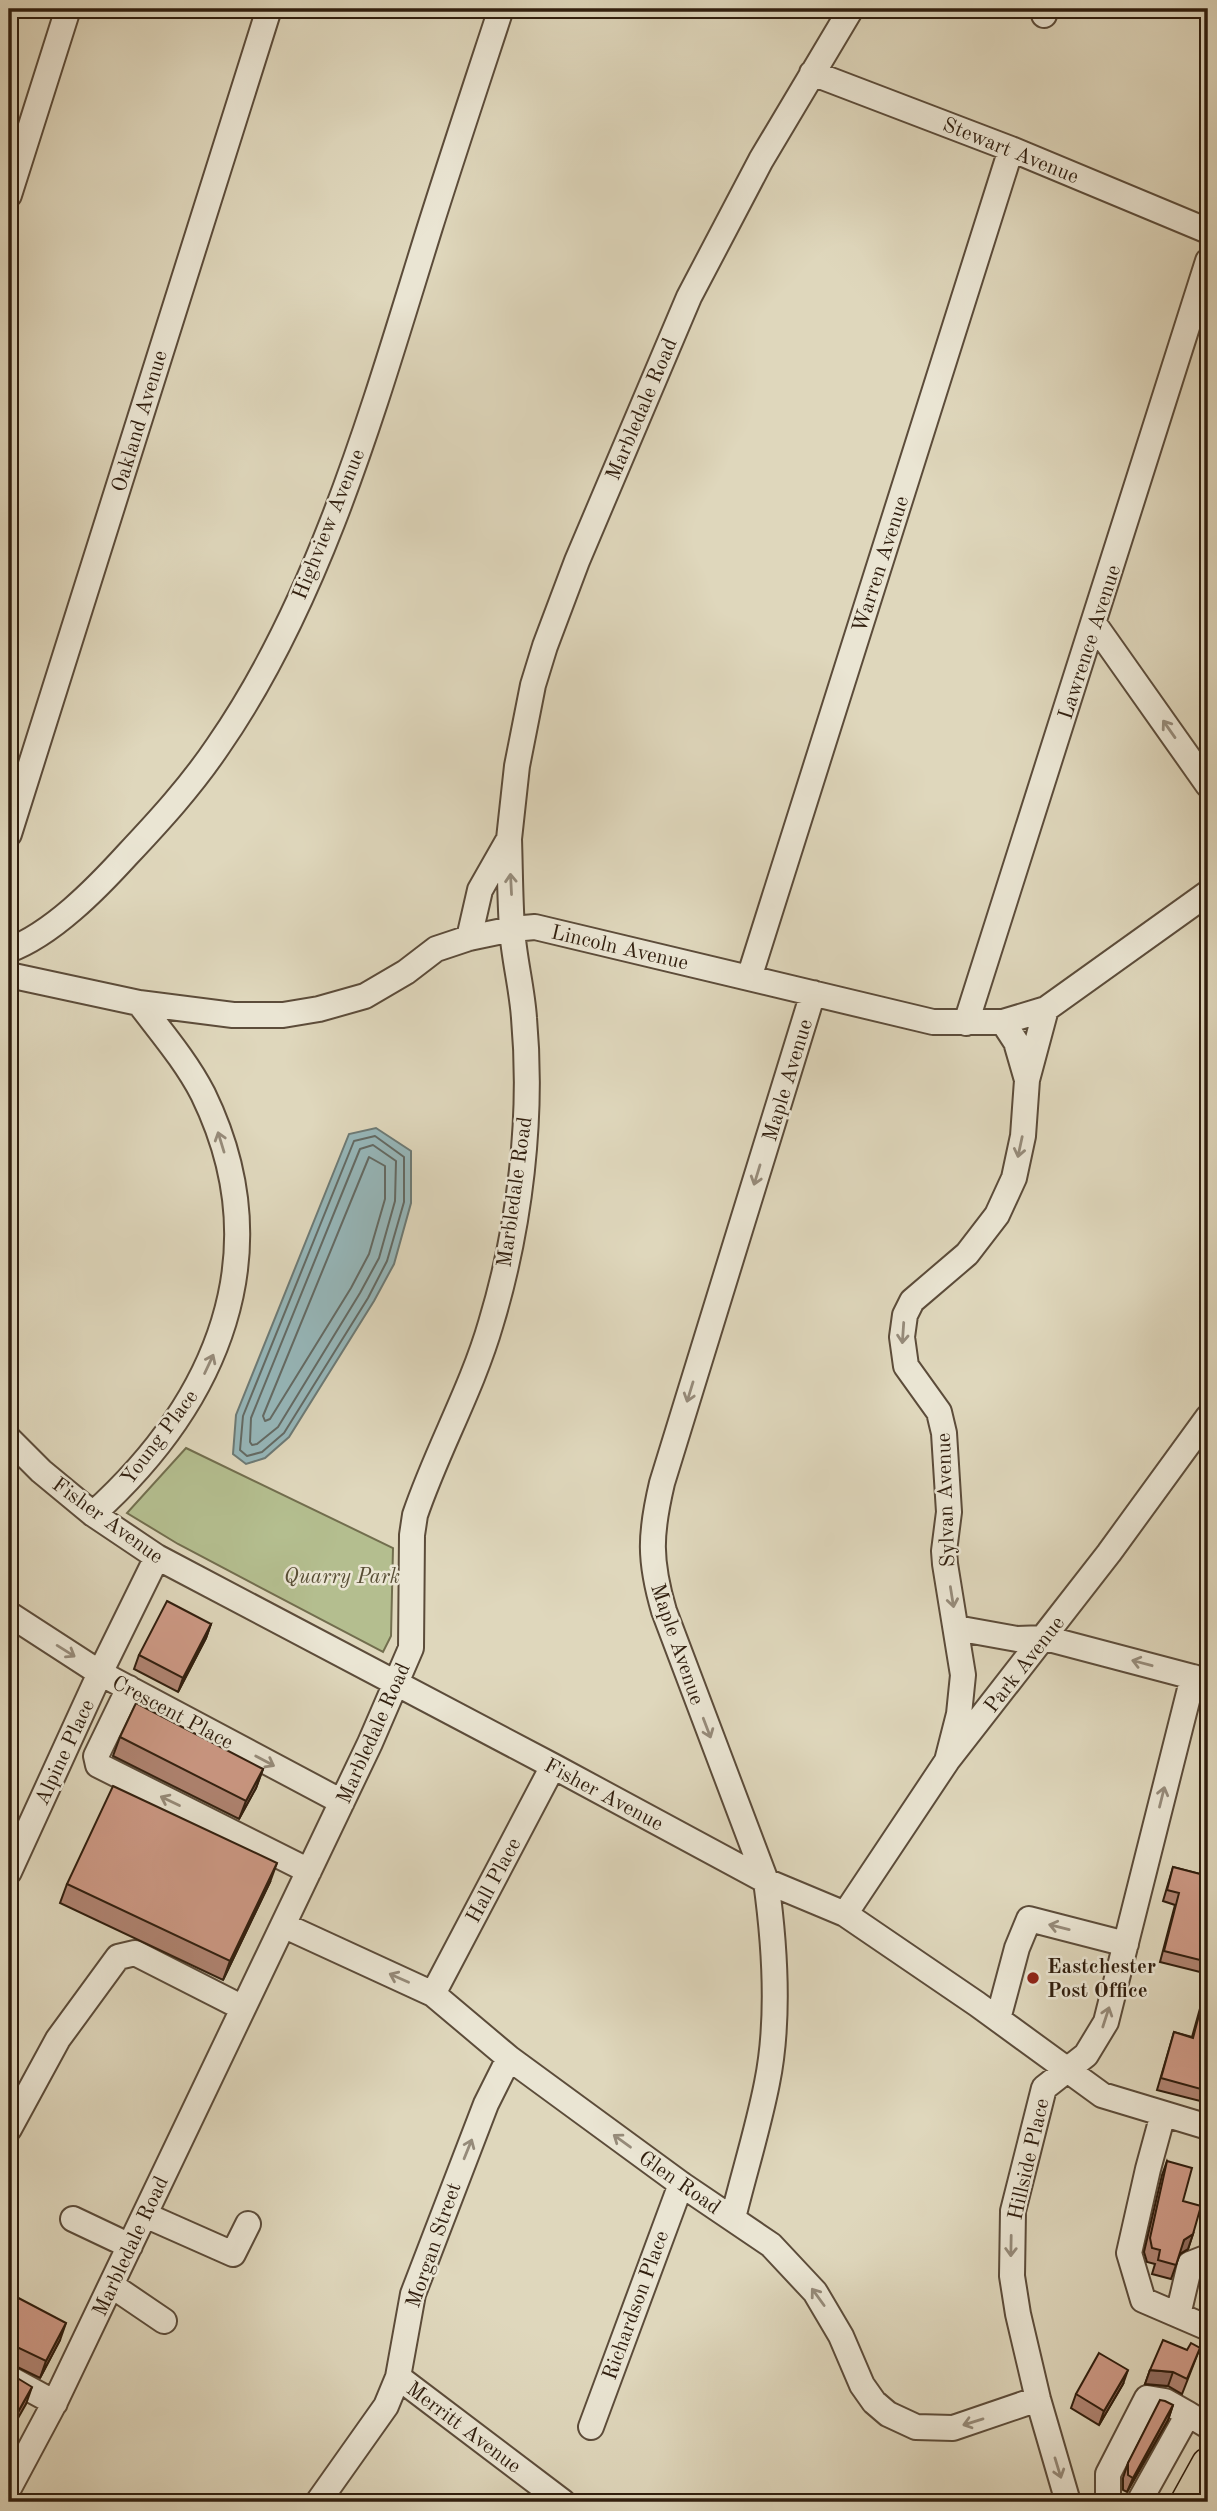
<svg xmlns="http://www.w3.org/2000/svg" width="1217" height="2511" viewBox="0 0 1217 2511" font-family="'Old Standard TT',serif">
<rect width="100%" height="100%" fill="#dfd7bc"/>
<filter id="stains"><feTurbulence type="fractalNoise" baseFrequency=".00286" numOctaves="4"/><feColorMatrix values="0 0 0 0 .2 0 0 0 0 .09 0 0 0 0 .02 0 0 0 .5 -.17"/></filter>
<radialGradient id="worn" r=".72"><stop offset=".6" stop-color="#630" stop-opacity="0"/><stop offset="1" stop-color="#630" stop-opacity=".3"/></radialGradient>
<path fill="#b4be8f" stroke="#726e4e" stroke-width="2" d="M 186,1448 L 393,1548 L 391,1636 L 383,1652 L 178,1544 L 127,1513 Z"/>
<path fill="#96b7ba" stroke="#6d7a75" stroke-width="2" d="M 376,1128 L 411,1151 L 411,1203 L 394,1264 L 374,1301 L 289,1437 L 265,1458 L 246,1464 L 233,1454 L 236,1415 L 349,1134 Z"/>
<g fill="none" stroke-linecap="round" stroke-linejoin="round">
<path stroke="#636a64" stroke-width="2" d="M 375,1136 L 404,1157 L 404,1202 L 387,1261 L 368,1298 L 284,1433 L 262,1452 L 247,1456 L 240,1450 L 243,1416 L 354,1141 Z
M 373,1145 L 396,1161 L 395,1201 L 379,1258 L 360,1293 L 278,1427 L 257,1444 L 252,1445 L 250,1442 L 251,1418 L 360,1149 Z
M 369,1157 L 385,1166 L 385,1199 L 369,1254 L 351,1288 L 270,1419 L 265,1421 L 263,1416 Z"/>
<defs>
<path id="minor" d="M 1044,15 L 1046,9
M 812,73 L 1011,149 L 1208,231
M 9,195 L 68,9
M 1095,625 L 1208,785
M 9,834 L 269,9
M 469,938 L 480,890 L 509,839 L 517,766 L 533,685 L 545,646 L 577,561 L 689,297 L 761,160 L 851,9
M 9,950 C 52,934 96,889 127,855 C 160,820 191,786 218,746 C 322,596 376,400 430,227 C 453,154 477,82 501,9
M 9,975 L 139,1003 L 233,1015 L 283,1015 L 319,1009 L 365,996 L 406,972 L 436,949 L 469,938 L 512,929 L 535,927 L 933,1022 L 1003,1022 L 1046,1009 L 1208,893
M 749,978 L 1011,149
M 1003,1022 L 1016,1042 L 1027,1080
M 966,1023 L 1208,261
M 9,1439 L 41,1471 L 93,1514 L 157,1557 L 553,1766 L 766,1881 L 845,1914 L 977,2004 L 1102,2095 L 1208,2127
M 93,1514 C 217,1402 281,1254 203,1094 C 186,1061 161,1032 139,1003
M 9,1614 L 100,1673 L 342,1802
M 956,1628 L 1017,1639 L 1045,1638 L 1208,1681
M 129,1688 L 96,1756 L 98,1765 L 309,1871
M 947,1761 L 959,1714 L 963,1675 L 945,1564 L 944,1551 L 949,1512 L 944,1433 L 939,1412 L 906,1366 L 902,1337 L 905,1315 L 912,1301 L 967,1254 L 997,1215 L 1014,1178 L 1023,1136 L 1027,1080 L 1046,1009
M 9,1872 L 100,1673 L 157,1557
M 845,1914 L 947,1761 L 1109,1553 L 1208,1417
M 283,1925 L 433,1994 L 509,2058 L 681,2184 L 771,2245 L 815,2292 L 841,2336 L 862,2385 L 874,2402 L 888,2414 L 916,2427 L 953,2428 L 1038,2399
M 433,1994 L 553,1766
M 998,2019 L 1017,1948 L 1029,1919 L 1126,1944
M 1163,2114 L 1148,2169 L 1129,2253 L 1143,2300 L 1208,2328
M 9,2129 L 58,2039 L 118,1957 L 135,1953 L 243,2008
M 145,2215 L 233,2254 L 248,2224
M 733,2218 C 744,2173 758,2129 767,2083 C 780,2019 775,1946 766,1881 L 664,1611 C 649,1560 650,1534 662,1483 L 813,993
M 73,2219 L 130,2246
M 111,2285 L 164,2321
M 1178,2315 L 1190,2264 L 1208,2257
M 398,2377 L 563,2502
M 9,2378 L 55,2403
M 1188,2414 L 1208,2426
M 591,2427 L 681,2184
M 9,2488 L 56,2400 L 370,1743 L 411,1648 L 412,1535 L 415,1515 C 437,1450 472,1389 491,1323 C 520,1227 533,1118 524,1018 C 522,988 514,959 512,929 C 510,899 510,869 509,839
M 318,2502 L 386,2406 L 398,2377 L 413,2294 L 486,2104 L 509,2058
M 1068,2502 L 1038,2399 L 1018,2314 L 1012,2276 L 1013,2211 L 1044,2088 L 1086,2055 L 1106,2022 L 1193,1677
M 1108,2502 L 1108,2474 L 1147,2398 L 1165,2401 L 1188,2414 L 1139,2502"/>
<path id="major" d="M 1187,2502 L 1208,2464"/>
</defs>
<use href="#minor" stroke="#5c4c3a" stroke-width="28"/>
<use href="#major" stroke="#301e0e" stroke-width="35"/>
<use href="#minor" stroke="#eae5d3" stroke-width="24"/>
<use href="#major" stroke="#dfd7bc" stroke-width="32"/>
</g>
<path fill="#b08472" stroke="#301e0e" stroke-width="2" d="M 211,1624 L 206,1638 L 178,1692 L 134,1669 L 139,1655 Z
M 120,1737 L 263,1769 L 256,1788 L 239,1819 L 113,1756 Z
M 1208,1771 L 1208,1791 L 1203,1789 Z
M 1173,1867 L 1208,1876 L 1208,1974 L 1160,1962 L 1175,1905 L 1163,1901 Z
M 270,1882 L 223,1980 L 60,1903 L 67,1884 Z
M 1208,1980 L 1208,2103 L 1157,2090 L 1174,2032 L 1192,2037 Z
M 1167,2161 L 1183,2201 L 1193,2234 L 1188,2249 L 1180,2254 L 1171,2279 L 1152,2274 L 1155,2264 L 1147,2262 L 1144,2252 L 1162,2175 Z
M 1208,2269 L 1208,2291 L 1200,2288 L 1204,2270 Z
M 9,2293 L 60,2340 L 40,2378 L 9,2363 Z
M 1200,2348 L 1182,2394 L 1168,2386 L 1145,2384 L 1150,2370 L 1187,2350 Z
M 1123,2384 L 1099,2425 L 1071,2408 L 1076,2394 Z
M 1173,2405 L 1168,2420 L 1127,2492 L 1123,2490 L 1123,2478 L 1128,2463 Z"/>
<path fill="#906b5d" stroke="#301e0e" stroke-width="2" d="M 211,1624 L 206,1638 L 178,1692 L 183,1678 Z
M 263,1769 L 256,1788 L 239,1819 L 246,1801 Z
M 277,1863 L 270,1882 L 223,1980 L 230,1961 Z
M 1193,2234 L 1188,2249 L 1178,2255 L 1184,2240 Z
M 66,2323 L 60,2340 L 40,2378 L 46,2361 Z
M 15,2346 L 9,2363 L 9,2348 Z
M 1128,2370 L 1123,2384 L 1099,2425 L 1104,2411 Z
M 1150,2370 L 1173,2372 L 1168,2386 L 1145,2384 Z
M 32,2387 L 26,2404 L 9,2434 L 9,2428 Z
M 1173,2405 L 1168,2420 L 1127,2492 L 1133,2478 Z"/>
<path fill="#cd9985" stroke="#301e0e" stroke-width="2" d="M 167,1601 L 211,1624 L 183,1678 L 139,1655 Z
M 136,1703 L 263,1769 L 246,1801 L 120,1737 Z
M 113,1786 L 277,1863 L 230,1961 L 67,1884 Z
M 1173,1867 L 1208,1876 L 1208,1962 L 1164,1951 L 1179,1893 L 1167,1890 Z
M 1208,1981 L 1208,2091 L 1161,2078 L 1174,2032 L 1193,2038 Z
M 1167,2161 L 1192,2168 L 1183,2201 L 1201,2206 L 1193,2234 L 1184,2240 L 1176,2265 L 1158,2260 L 1160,2250 L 1152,2248 L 1150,2238 Z
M 1208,2269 L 1208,2285 L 1201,2283 L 1204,2270 Z
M 9,2293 L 66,2323 L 46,2361 L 15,2346 L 9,2348 Z
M 1163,2340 L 1187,2350 L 1191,2343 L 1200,2348 L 1187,2379 L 1173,2372 L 1150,2370 Z
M 1099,2353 L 1128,2370 L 1104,2411 L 1076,2394 Z
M 9,2373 L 32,2387 L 9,2428 Z
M 1160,2400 L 1165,2401 L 1173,2405 L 1133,2478 L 1128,2475 L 1128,2463 Z"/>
<defs><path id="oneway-shaft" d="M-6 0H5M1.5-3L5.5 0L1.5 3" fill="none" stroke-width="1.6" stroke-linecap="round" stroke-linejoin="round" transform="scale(1.75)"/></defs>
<g stroke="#968b7a">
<use href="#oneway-shaft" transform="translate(1169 729) rotate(-125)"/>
<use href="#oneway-shaft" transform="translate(511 884) rotate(-93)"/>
<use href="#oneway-shaft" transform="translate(221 1142) rotate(-107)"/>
<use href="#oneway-shaft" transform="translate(1020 1147) rotate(102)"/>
<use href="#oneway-shaft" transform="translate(757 1175) rotate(107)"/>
<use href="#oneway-shaft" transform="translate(903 1333) rotate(94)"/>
<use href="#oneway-shaft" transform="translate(209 1364) rotate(-65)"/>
<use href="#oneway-shaft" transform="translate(690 1392) rotate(107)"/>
<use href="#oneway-shaft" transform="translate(952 1597) rotate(81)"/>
<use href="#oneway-shaft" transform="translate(66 1651) rotate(32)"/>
<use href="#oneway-shaft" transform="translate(1142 1663) rotate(-165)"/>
<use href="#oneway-shaft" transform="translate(707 1728) rotate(69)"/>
<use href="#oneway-shaft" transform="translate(265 1761) rotate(28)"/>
<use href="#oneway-shaft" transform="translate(1162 1797) rotate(-76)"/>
<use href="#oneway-shaft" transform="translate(170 1801) rotate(-154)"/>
<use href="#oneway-shaft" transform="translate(1059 1927) rotate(-166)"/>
<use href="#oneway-shaft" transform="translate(399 1978) rotate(-156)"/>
<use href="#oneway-shaft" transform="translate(1106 2017) rotate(-72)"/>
<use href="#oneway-shaft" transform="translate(622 2141) rotate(-144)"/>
<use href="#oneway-shaft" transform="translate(468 2149) rotate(-68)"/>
<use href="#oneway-shaft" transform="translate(1011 2246) rotate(91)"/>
<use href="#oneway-shaft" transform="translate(818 2297) rotate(-126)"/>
<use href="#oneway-shaft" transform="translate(973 2422) rotate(163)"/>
<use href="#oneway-shaft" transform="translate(1058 2468) rotate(73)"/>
</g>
<circle fill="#8f2418" stroke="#eae5d3" stroke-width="2.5" cx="1033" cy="1978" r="7"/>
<g text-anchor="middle" stroke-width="5" stroke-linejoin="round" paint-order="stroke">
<g font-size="21" fill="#301e0e" stroke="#eae5d3">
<text transform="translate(1011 150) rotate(22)" y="7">Stewart Avenue</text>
<text transform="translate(641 409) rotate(-67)" y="7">Marbledale Road</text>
<text transform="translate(139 421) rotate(-73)" y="7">Oakland Avenue</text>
<text transform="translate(328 524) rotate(-68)" y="7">Highview Avenue</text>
<text transform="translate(880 564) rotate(-72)" y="7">Warren Avenue</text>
<text transform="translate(1089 642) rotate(-72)" y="7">Lawrence Avenue</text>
<text transform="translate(620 947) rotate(13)" y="7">Lincoln Avenue</text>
<text transform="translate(787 1080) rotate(-73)" y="7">Maple Avenue</text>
<text transform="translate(514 1192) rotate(-82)" y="7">Marbledale Road</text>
<text transform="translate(159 1437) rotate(-53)" y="7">Young Place</text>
<text transform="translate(945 1500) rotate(-92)" y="7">Sylvan Avenue</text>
<text transform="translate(108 1520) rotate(36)" y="7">Fisher Avenue</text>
<text transform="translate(678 1644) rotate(71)" y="7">Maple Avenue</text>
<text transform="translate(1024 1664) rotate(-52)" y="7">Park Avenue</text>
<text transform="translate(173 1712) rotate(28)" y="7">Crescent Place</text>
<text transform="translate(373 1733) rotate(-66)" y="7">Marbledale Road</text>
<text transform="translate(64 1752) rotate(-65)" y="7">Alpine Place</text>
<text transform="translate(604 1794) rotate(28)" y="7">Fisher Avenue</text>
<text transform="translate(493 1880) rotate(-62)" y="7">Hall Place</text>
<text transform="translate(1028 2159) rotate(-77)" y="7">Hillside Place</text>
<text transform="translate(680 2182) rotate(35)" y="7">Glen Road</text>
<text transform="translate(433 2245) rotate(-71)" y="7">Morgan Street</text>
<text transform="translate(130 2246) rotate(-65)" y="7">Marbledale Road</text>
<text transform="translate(635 2305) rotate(-70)" y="7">Richardson Place</text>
<text transform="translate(464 2427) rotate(37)" y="7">Merritt Avenue</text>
</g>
<g font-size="21" font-style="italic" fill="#584e35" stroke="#eae5d3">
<text x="342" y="1583">Quarry Park</text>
</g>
<g font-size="21" font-weight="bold" fill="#301e0e" stroke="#eae5d3" text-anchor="start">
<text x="1047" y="1973">Eastchester<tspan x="1047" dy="24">Post Office</tspan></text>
</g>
</g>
<rect width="1217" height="2511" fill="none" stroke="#dfd7bc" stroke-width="35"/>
<rect x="10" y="10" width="1196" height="2490" fill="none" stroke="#301e0e" stroke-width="3.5"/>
<rect x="18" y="18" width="1182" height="2476" fill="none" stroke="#301e0e" stroke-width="2"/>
<rect width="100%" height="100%" filter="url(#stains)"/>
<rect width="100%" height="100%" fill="url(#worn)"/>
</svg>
